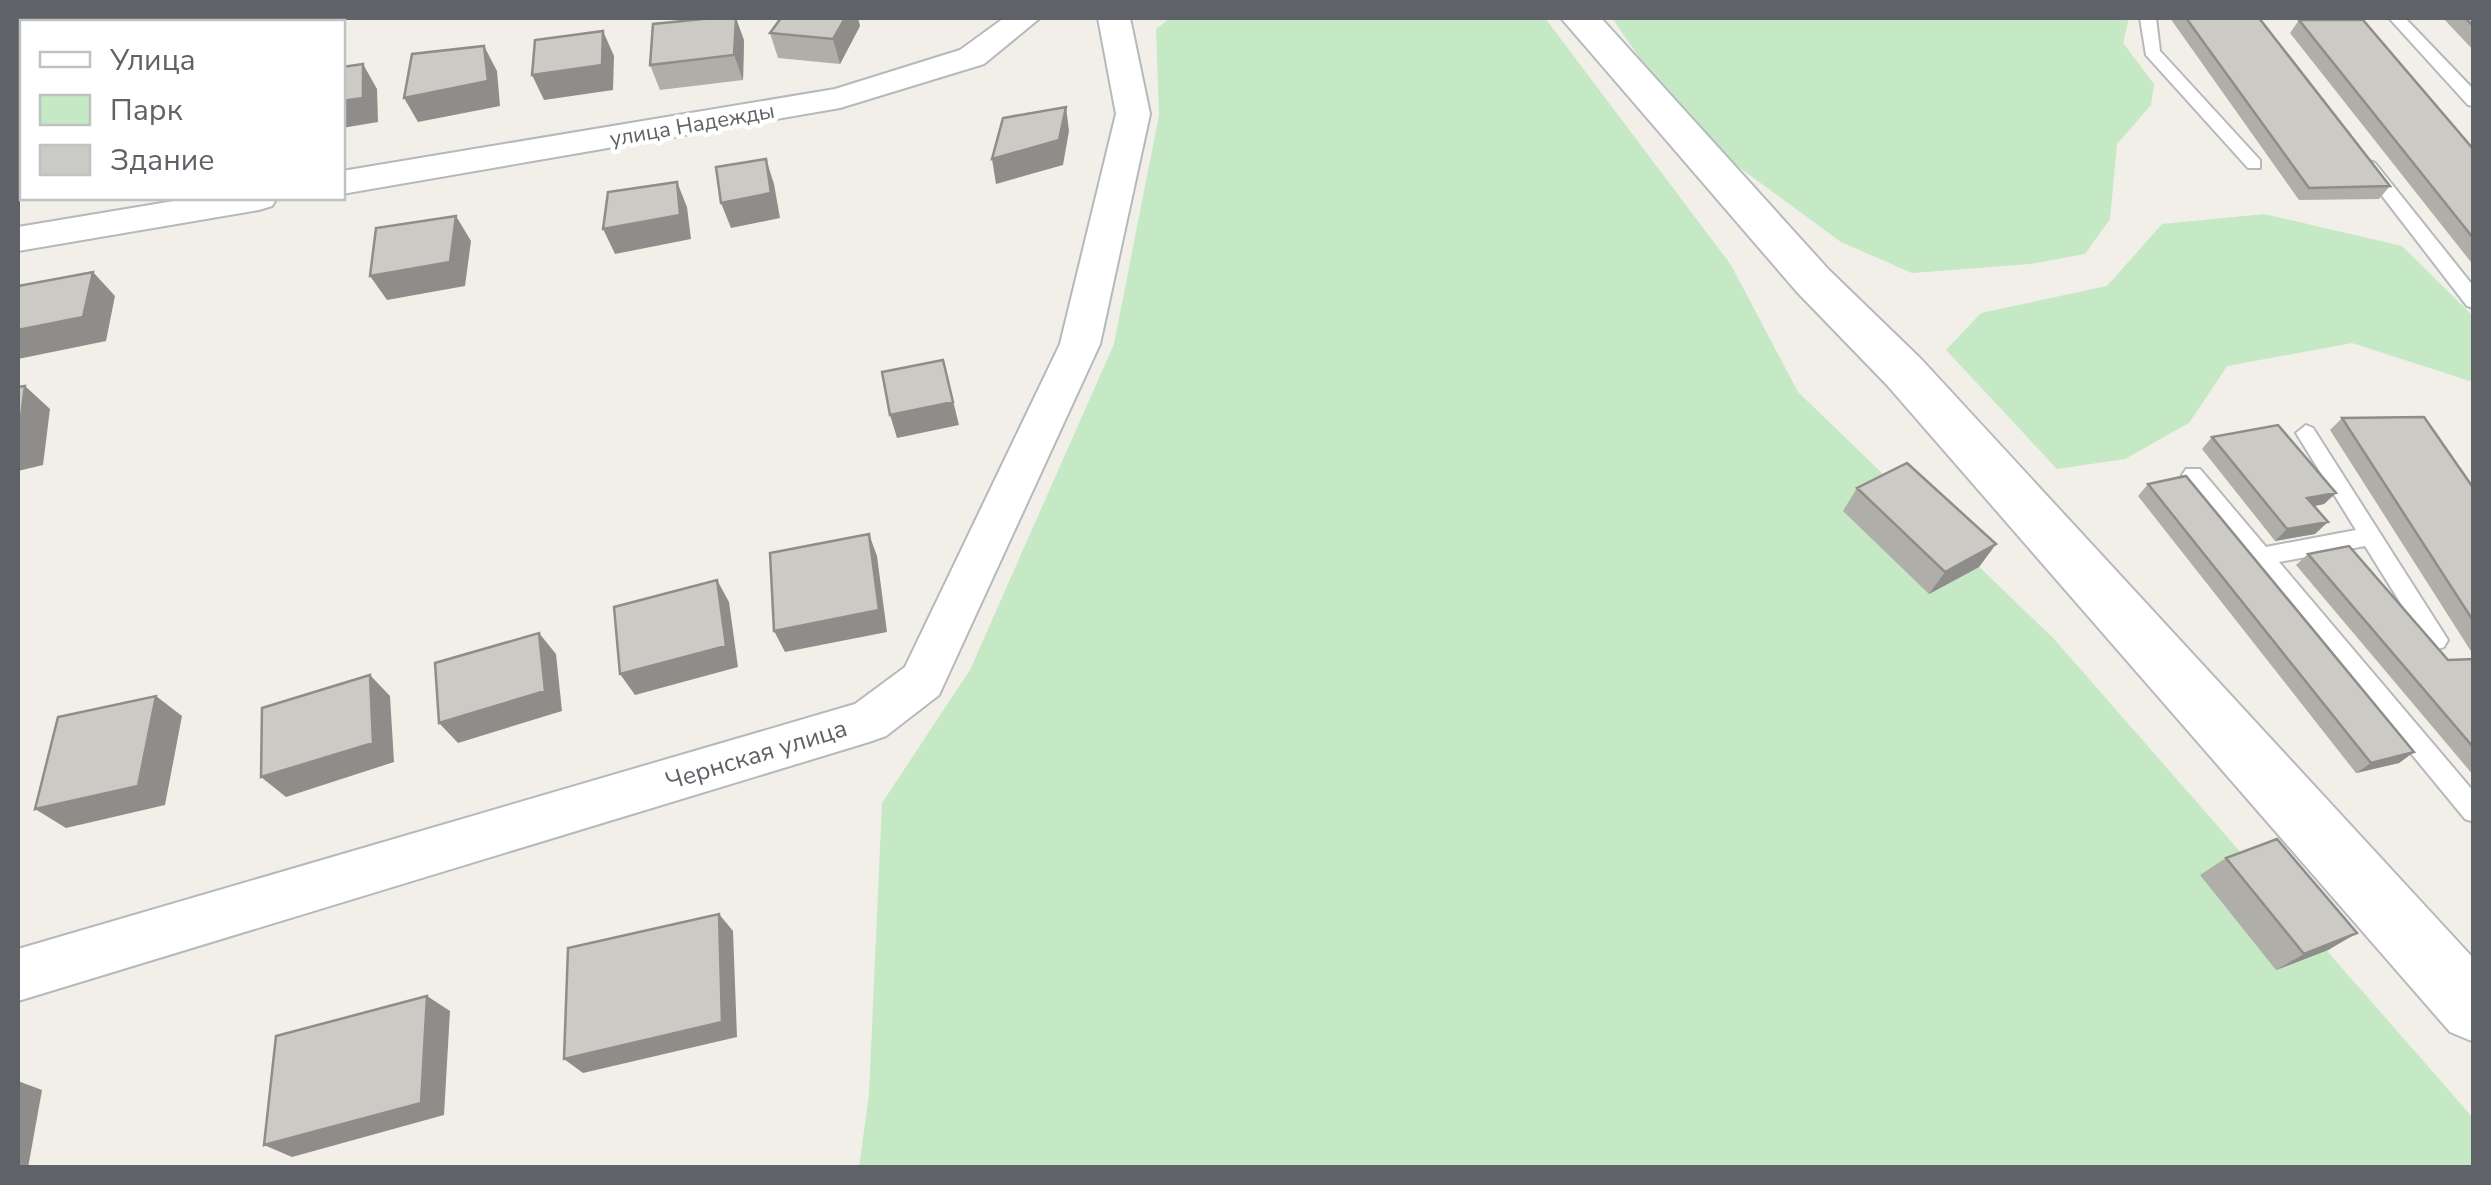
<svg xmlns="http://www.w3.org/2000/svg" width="2491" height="1185" viewBox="0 0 2491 1185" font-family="'Nunito Sans',sans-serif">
<rect width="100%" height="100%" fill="#f1efe8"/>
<path fill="#c5e8c5" d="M 1170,18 L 1545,18 L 1731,265 L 1798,392 L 2054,639 L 2474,1119 L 2473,1168 L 859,1168 L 869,1094 L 882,803 L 970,670 L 1114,344 L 1159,115 L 1156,29 Z
M 1612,18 L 2129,18 L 2123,43 L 2154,84 L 2151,105 L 2117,144 L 2110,219 L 2085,254 L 2030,264 L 1912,273 L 1841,242 L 1691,132 Z
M 2264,214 L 2402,246 L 2473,316 L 2473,382 L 2352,343 L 2227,366 L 2189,423 L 2125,459 L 2057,469 L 1946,350 L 1981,313 L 2107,286 L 2162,224 Z"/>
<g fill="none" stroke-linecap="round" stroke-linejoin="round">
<defs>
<path id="lane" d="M 2140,18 L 2156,18 L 2160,51 L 2260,160 L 2260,168 L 2248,168 L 2146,55 Z
M 2389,18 L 2405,18 L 2474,90 L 2474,106 L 2468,105 Z
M 2369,161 L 2375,163 L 2474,287 L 2474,308 L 2467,306 L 2363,171 L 2363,163 Z
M 2306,425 L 2313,428 L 2448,640 L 2444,647 L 2436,650 L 2428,647 L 2365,546 L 2279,562 L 2474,792 L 2474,822 L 2465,819 L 2182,475 L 2186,469 L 2200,469 L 2266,547 L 2356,530 L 2296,433 Z"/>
<path id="street" d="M 1004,18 L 1040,18 L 984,64 L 840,108 L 342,194 L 342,171 L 835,89 L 960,50 Z
M 1098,18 L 1130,18 L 1150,114 L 1100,344 L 939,695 L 886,736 L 869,742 L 18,1001 L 18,949 L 855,704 L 905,667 L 1060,344 L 1116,114 Z
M 192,198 L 277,198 L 272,206 L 259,210 L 18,251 L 18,227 Z"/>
<path id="secondary" d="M 1561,18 L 1601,18 L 1829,270 L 1921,359 L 2474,959 L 2474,1042 L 2450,1032 L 1887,385 L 1797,292 Z"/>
</defs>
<use href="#lane" stroke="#b5b8bc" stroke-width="4"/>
<use href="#street" stroke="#b5b8bc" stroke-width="4"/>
<use href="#secondary" stroke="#b6babf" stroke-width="4"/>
<use href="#lane" fill="#fff" fill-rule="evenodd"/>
<use href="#street" fill="#fff" fill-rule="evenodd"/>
<use href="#secondary" fill="#fff" fill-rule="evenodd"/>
</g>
<path fill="#afaea9" d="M 781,18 L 858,18 L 860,26 L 840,64 L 778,58 L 770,33 Z
M 2170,18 L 2259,18 L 2390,186 L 2379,199 L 2299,200 Z
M 2443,18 L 2474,18 L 2474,51 Z
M 2299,20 L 2474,150 L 2474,266 L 2290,33 Z
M 744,40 L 743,80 L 660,90 L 650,65 Z
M 2342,418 L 2474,489 L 2474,656 L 2330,430 Z
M 2212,437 L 2336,493 L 2324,504 L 2314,506 L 2315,534 L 2275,541 L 2202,449 Z
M 2148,484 L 2414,752 L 2399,763 L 2356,773 L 2138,496 Z
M 1857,488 L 1996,544 L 1979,567 L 1929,594 L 1843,511 Z
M 2308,554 L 2448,660 L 2474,659 L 2474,776 L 2296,565 Z
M 2226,858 L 2357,933 L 2328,950 L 2276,970 L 2200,875 Z"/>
<path fill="#8f8d8a" d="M 736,18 L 744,40 L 743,80 L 734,55 Z
M 845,18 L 858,18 L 860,26 L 840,64 L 833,39 Z
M 603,31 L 614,56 L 613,90 L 544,100 L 532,75 Z
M 484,46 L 497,71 L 500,106 L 418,122 L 404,98 Z
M 363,64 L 377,89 L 378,122 L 342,128 L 342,101 Z
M 1066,107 L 1069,131 L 1063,165 L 996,184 L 992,159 Z
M 22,150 L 22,179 L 18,173 L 18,151 Z
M 766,159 L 774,184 L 780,218 L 731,228 L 721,203 Z
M 677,182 L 687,207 L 691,239 L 615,254 L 603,229 Z
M 456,216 L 471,241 L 465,286 L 387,300 L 370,276 Z
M 93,272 L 115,296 L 106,341 L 18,359 L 18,330 Z
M 943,360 L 959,425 L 897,438 L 890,415 Z
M 25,386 L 50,409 L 43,465 L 18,471 L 18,441 Z
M 2336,493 L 2324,504 L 2295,510 L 2307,498 Z
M 2328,522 L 2315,534 L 2275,541 L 2287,529 Z
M 869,534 L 877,556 L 887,632 L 785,652 L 774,631 Z
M 1996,544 L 1979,567 L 1929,594 L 1945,572 Z
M 717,580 L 729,602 L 738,667 L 635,695 L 620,674 Z
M 539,633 L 556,654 L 562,711 L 458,743 L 439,723 Z
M 370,675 L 390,696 L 394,762 L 286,797 L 261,777 Z
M 156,696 L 182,716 L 165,805 L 66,828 L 35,809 Z
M 2414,752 L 2399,763 L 2356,773 L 2371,763 Z
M 719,914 L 733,931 L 737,1037 L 583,1073 L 564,1059 Z
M 2357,933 L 2328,950 L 2276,970 L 2304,954 Z
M 427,996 L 450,1011 L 444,1115 L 292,1157 L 264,1145 Z
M 18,1081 L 42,1090 L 28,1168 L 18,1168 Z"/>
<path fill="#cccac5" stroke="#8f8d8a" stroke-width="2.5" d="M 713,18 L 736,18 L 734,55 L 650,65 L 653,24 Z
M 781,18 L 845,18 L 833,39 L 770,33 Z
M 2186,18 L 2259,18 L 2390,186 L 2309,188 Z
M 2465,18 L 2474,18 L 2474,27 Z
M 2299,20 L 2363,20 L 2474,150 L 2474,239 Z
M 603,31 L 602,65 L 532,75 L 535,40 Z
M 484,46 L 488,81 L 404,98 L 412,54 Z
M 363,64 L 363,98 L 342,101 L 342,67 Z
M 1066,107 L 1059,140 L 992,159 L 1003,118 Z
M 22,121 L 22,150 L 18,151 L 18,122 Z
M 766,159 L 771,193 L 721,203 L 716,167 Z
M 677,182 L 680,215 L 603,229 L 608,192 Z
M 456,216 L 450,262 L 370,276 L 376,228 Z
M 93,272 L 83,317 L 18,330 L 18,286 Z
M 943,360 L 953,402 L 890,415 L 882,372 Z
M 25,386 L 18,441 L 18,387 Z
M 2424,417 L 2474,489 L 2474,622 L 2342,418 Z
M 2278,425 L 2336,493 L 2307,498 L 2328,522 L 2287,529 L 2212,437 Z
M 1907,463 L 1996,544 L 1945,572 L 1857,488 Z
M 2186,476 L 2414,752 L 2371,763 L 2148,484 Z
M 869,534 L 879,610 L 774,631 L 770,553 Z
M 2349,546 L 2448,660 L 2474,659 L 2474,748 L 2308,554 Z
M 717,580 L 726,646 L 620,674 L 614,607 Z
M 539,633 L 545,691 L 439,723 L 435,663 Z
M 370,675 L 373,743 L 261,777 L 262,708 Z
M 156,696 L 138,786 L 35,809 L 58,717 Z
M 2277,839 L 2357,933 L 2304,954 L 2226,858 Z
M 719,914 L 722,1022 L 564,1059 L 568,948 Z
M 427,996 L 421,1103 L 264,1145 L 276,1036 Z"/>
<g text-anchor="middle" stroke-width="9" stroke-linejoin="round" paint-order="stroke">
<g font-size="22" fill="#5f6368" stroke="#fff">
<text transform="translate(692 124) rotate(-10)" y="8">улица Надежды</text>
</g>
<g font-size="25" fill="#5f6368" stroke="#fff">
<text transform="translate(756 754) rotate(-17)" y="9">Чернская улица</text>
</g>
</g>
<rect width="2491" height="1185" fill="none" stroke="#5f6368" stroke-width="40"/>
<rect x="20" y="20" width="325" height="180" fill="#ffffff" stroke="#bfc1c3" stroke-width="2.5"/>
<rect x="40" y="52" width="50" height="15" fill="#ffffff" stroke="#bfc1c3" stroke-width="2.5"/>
<text x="110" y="70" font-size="30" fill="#5f6368">Улица</text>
<rect x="40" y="95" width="50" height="30" fill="#c5e8c5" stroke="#bfc1c3" stroke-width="2.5"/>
<text x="110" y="120" font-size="30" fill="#5f6368">Парк</text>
<rect x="40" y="145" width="50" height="30" fill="#cccac5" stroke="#bfc1c3" stroke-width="2.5"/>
<text x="110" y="170" font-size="30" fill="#5f6368">Здание</text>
</svg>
